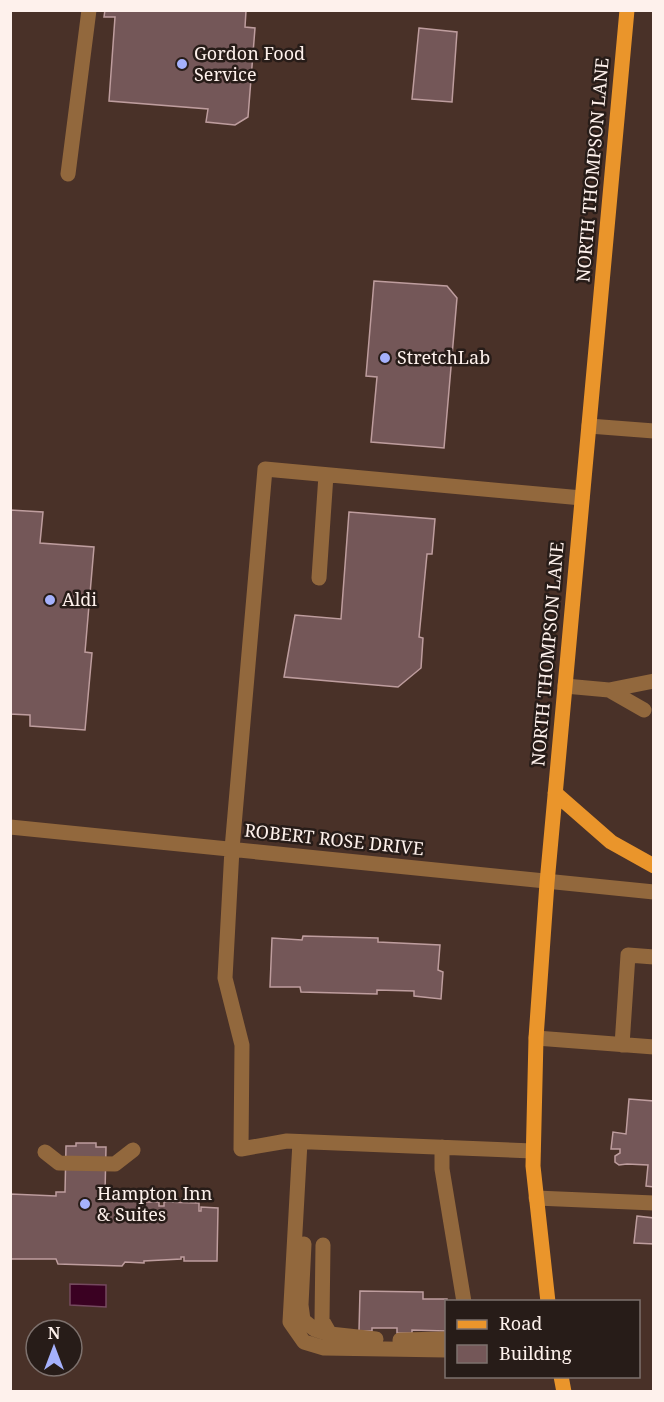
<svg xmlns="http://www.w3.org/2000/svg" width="664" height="1402" viewBox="0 0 664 1402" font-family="'Noto Serif',serif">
<rect width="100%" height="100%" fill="#493128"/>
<path fill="#3a0122" stroke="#75495f" stroke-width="1.5" d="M 70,1284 L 106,1285 L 106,1307 L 70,1305 Z"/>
<path fill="#745758" stroke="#be9d9e" stroke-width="1.5" d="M 105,10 L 246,11 L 245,27 L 255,28 L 248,117 L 235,125 L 206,122 L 208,109 L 109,101 L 115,17 L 104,17 Z
M 419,28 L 457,32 L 452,102 L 412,99 Z
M 374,281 L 447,286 L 457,298 L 444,448 L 371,442 L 377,377 L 366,376 Z
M 10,510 L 43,512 L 40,543 L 94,547 L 85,652 L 92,653 L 85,730 L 30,726 L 30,715 L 10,714 Z
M 349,512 L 435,519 L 432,554 L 427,554 L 419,637 L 423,638 L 421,668 L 398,687 L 284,677 L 295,615 L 341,619 Z
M 303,936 L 378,938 L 378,942 L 440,945 L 438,970 L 443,972 L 441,999 L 414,996 L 414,991 L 377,990 L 377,994 L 301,992 L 300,987 L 270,987 L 272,938 L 302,940 Z
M 629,1099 L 654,1101 L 654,1187 L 646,1186 L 648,1165 L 627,1164 L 619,1165 L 615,1162 L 615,1156 L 620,1153 L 620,1149 L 611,1149 L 613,1132 L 626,1134 Z
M 76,1143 L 96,1143 L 96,1147 L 106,1147 L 105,1194 L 111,1193 L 111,1198 L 144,1198 L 144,1202 L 159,1202 L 159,1206 L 164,1206 L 164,1202 L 199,1203 L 199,1211 L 201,1211 L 201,1207 L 218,1208 L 217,1261 L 184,1261 L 184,1257 L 181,1257 L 181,1259 L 144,1261 L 144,1263 L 125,1262 L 122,1266 L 58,1264 L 56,1259 L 10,1259 L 11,1194 L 56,1196 L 56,1192 L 65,1192 L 66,1146 L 76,1146 Z
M 637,1216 L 654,1218 L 654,1244 L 634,1243 Z
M 360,1291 L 423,1292 L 423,1299 L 447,1299 L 446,1331 L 412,1330 L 412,1333 L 397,1333 L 397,1328 L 372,1328 L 372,1331 L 359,1331 Z"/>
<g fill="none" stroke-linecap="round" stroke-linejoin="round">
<path stroke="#92683d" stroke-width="15" d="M 68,174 L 89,10
M 589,426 L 654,431
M 319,578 L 326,475
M 565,686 L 609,690 L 654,681
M 609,690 L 644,710
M 10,827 L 654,892
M 536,1038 L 654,1047
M 622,1045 L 628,955 L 654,957
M 300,1142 L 290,1322 L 304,1342 L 324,1348 L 446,1350
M 442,1147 L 442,1169 L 464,1302
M 533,1151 L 287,1141 L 241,1149 L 242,1045 L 225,978 L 232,849 L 265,469 L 582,498
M 45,1152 L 59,1163 L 115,1164 L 133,1150
M 536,1198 L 654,1203
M 304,1244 L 301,1305 L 303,1320 L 314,1329 L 330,1334
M 323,1245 L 322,1320 L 330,1334 L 376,1339
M 400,1340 L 446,1339"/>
<path stroke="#ea952b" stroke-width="15" d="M 555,793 L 611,842 L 654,866
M 548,1302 L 533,1166 L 536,1038 L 547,883 L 627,10
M 561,1376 L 564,1392"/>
</g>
<g fill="#a5b1fc" stroke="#271c18" stroke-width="2">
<circle cx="182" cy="64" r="6"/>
<circle cx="385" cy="358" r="6"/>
<circle cx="50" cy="600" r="6"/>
<circle cx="85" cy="1204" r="6"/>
</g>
<g text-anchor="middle" stroke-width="5" stroke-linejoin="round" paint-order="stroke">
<g font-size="18" fill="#fef1ec" stroke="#271c18" text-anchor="start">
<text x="194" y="60">Gordon Food<tspan x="194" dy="21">Service</tspan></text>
<text x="397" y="364">StretchLab</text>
<text x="62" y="606">Aldi</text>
<text x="97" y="1200">Hampton Inn<tspan x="97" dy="21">&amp; Suites</tspan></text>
</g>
<g font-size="18" fill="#fef1ec" stroke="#271c18">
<text transform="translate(593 170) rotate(-85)" y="6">NORTH THOMPSON LANE</text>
<text transform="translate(548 654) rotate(-85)" y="6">NORTH THOMPSON LANE</text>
<text transform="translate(334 840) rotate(6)" y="6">ROBERT ROSE DRIVE</text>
</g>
</g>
<rect width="664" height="1402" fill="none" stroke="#fef1ec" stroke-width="24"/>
<rect x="445" y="1300" width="195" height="78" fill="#271c18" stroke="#7d716d" stroke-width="1.5"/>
<rect x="457" y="1320" width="30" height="9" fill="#ea952b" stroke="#7d716d" stroke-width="1.5"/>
<text x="499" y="1330" font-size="18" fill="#fef1ec">Road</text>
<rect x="457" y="1345" width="30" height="18" fill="#745758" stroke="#7d716d" stroke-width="1.5"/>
<text x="499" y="1360" font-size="18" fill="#fef1ec">Building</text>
<g transform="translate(54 1348)"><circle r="28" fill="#271c18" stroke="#7d716d" stroke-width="1.5"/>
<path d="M0-4.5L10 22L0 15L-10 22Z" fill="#a5b1fc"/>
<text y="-9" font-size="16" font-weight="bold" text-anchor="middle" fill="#fef1ec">N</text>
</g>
</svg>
